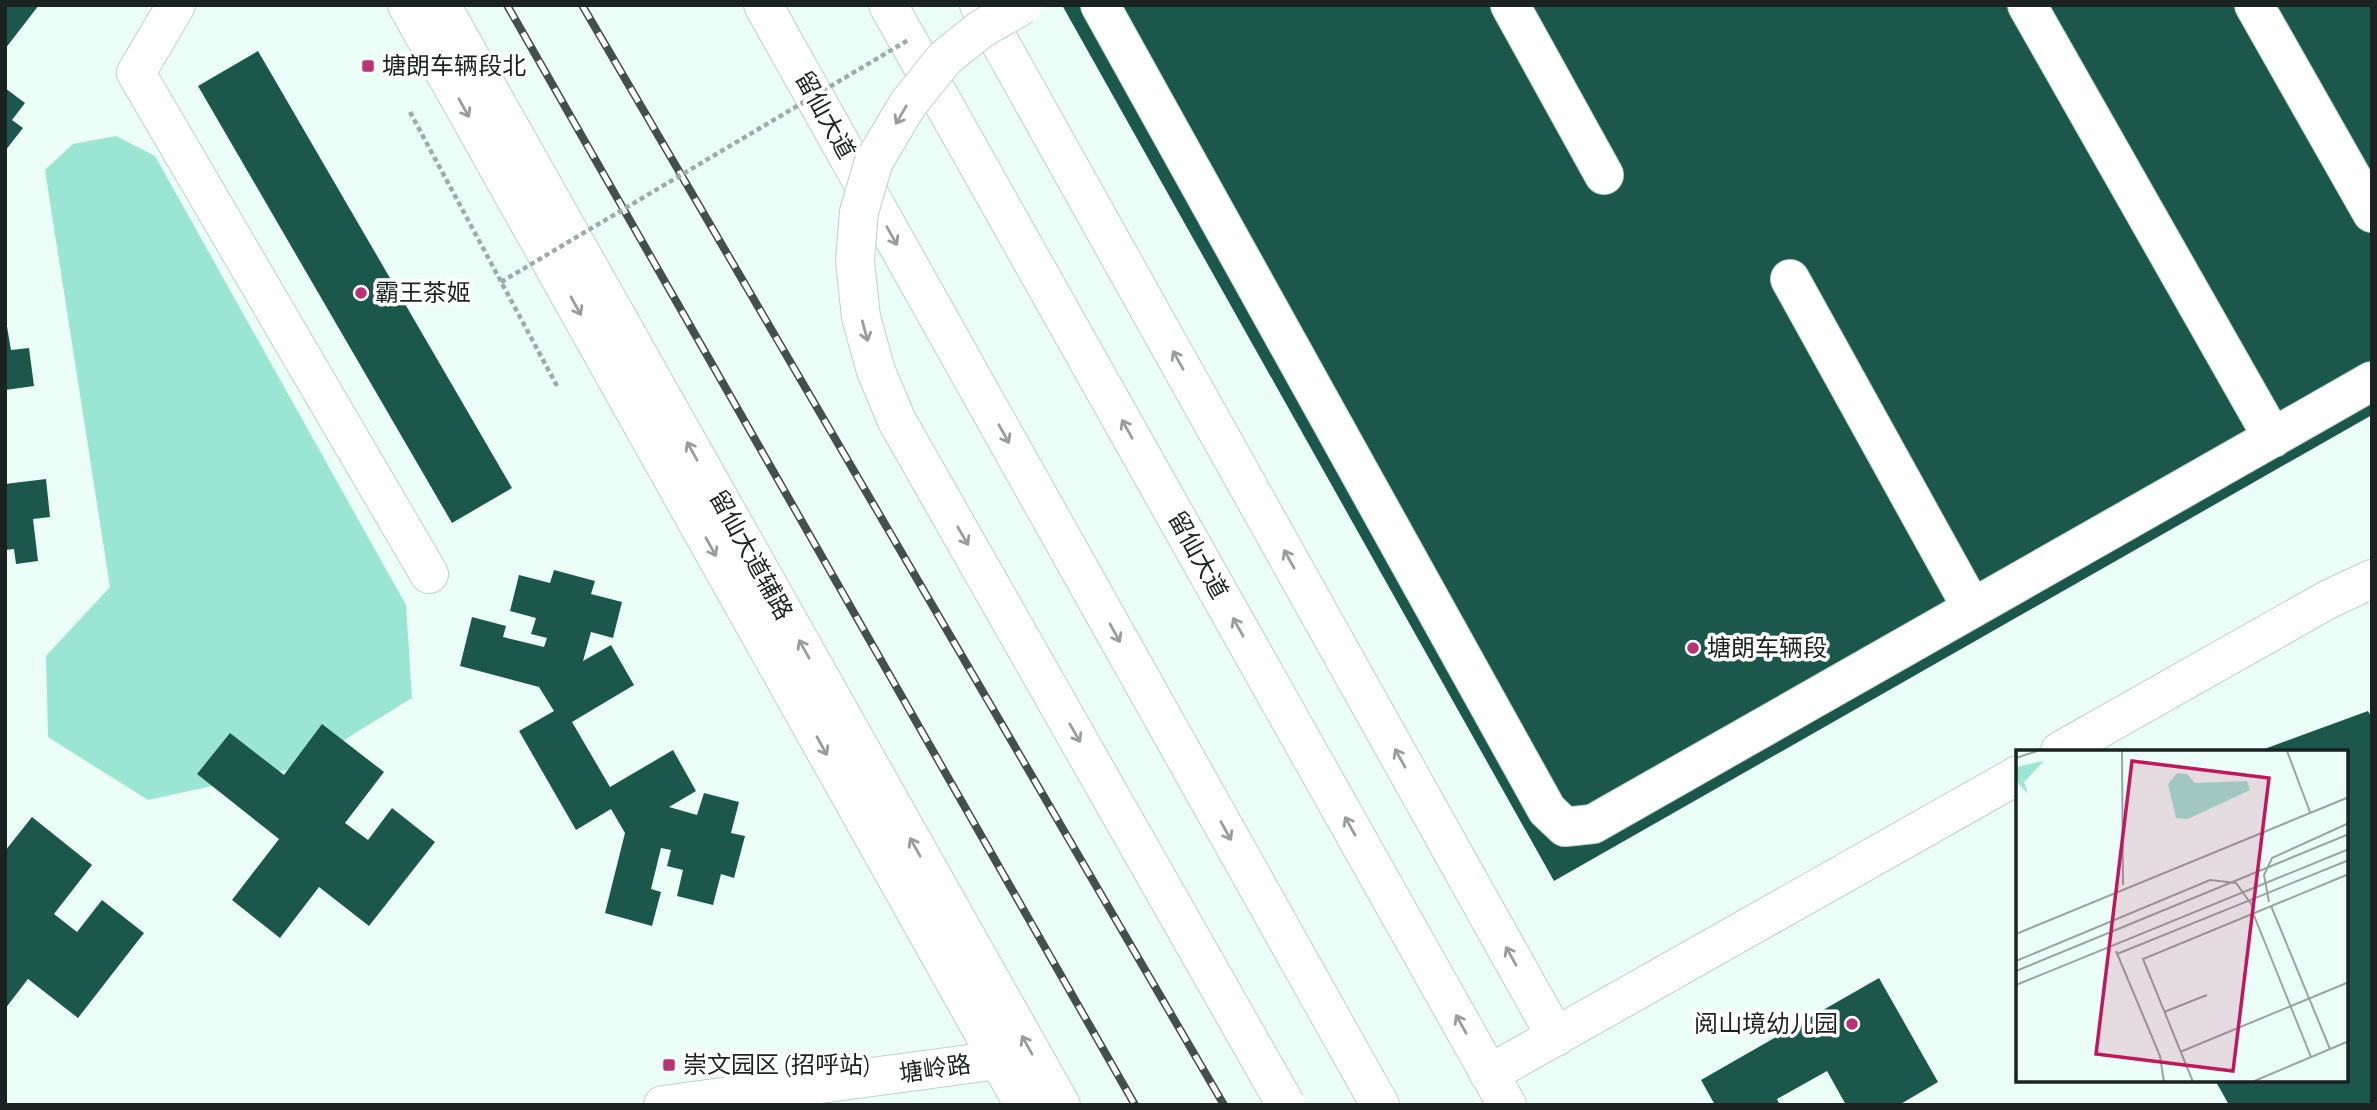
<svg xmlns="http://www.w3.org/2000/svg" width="2377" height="1110" viewBox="0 0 2377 1110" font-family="'Zilla Slab','Noto Sans SC',serif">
<rect width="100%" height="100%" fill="#ebfef8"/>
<path fill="#9ae6d2" d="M 116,136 L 155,156 L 406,605 L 412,698 L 300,767 L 148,800 L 48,737 L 46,656 L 110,587 L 45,170 L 73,144 Z"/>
<path fill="#1b584b" d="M 5,5 L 39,5 L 5,49 Z
M 1062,5 L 2372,5 L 2372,415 L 1554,881 Z
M 258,51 L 512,488 L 452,523 L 198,86 Z
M 5,88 L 25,103 L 12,120 L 23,128 L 5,151 Z
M 5,315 L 11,350 L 29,348 L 34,386 L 5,390 Z
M 46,479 L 50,517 L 33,519 L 38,561 L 16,564 L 14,549 L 5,550 L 5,484 Z
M 554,570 L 595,581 L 591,594 L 622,602 L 613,638 L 591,632 L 583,661 L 611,645 L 634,685 L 572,722 L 610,787 L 673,750 L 696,791 L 669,807 L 697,815 L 704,793 L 739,802 L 731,833 L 745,836 L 734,878 L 721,874 L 713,905 L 677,896 L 683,870 L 667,866 L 671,850 L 661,848 L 651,889 L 661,892 L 652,926 L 605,913 L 625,833 L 611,809 L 576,830 L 519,731 L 554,711 L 539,687 L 460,666 L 472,617 L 506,626 L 503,637 L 544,647 L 547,638 L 531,634 L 536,618 L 510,611 L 519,575 L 550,583 Z
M 2368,711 L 2372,718 L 2372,1093 L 2370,1105 L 2229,1105 L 2215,1080 L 2347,1080 L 2347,751 L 2259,751 Z
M 322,724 L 384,772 L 345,823 L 368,840 L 392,808 L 435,842 L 369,926 L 319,887 L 280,938 L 232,900 L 279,839 L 197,774 L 230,733 L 284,775 Z
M 32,817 L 92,865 L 54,914 L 77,932 L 102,900 L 144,933 L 78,1018 L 28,979 L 5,1009 L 5,851 Z
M 1879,978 L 1938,1082 L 1899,1105 L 1846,1105 L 1827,1071 L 1777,1099 L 1780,1105 L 1715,1105 L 1701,1080 Z"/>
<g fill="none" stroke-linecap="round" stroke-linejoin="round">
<defs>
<path id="minor" d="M 176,5 L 136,73 L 429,574
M 979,5 L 1556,1037
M 1100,5 L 1547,810 L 1565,827 L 1593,824 L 2372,381
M 1510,5 L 1604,175
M 2027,5 L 2273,438
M 2254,5 L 2372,213
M 1790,279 L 1972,608
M 2060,751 L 2329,599 L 2372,579
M 1489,1074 L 2018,775
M 663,1105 L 999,1060"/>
<path id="major" d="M 407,5 L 1024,1105
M 441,5 L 1061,1105
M 763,5 L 1380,1105
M 888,5 L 1507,1105"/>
</defs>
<use href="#minor" stroke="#bbd3cc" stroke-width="40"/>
<use href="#major" stroke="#bbd3cc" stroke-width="40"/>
<path stroke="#9caca7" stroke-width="4.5" stroke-dasharray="5 3.5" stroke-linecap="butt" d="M 410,112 L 557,386"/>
<use href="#minor" stroke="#fff" stroke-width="38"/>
<use href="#major" stroke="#fff" stroke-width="38"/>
<defs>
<path id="rail" d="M 507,5 L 1135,1105
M 582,5 L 1224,1105"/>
</defs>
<use href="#rail" stroke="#444f4d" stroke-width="8"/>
<use href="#rail" stroke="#fff" stroke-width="5" stroke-dasharray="16" stroke-linecap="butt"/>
<defs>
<path id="major-bridge" d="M 1023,5 L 981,29 L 945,58 L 908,104 L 874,161 L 859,212 L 855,261 L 861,317 L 876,371 L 897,421 L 1286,1105"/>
</defs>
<use href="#major-bridge" stroke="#bbd3cc" stroke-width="40" stroke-linecap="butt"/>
<path stroke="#9caca7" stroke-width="4.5" stroke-dasharray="5 3.5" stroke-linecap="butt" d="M 501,282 L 910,39"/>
<use href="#major-bridge" stroke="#fff" stroke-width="38"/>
</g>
<defs><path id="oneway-shaft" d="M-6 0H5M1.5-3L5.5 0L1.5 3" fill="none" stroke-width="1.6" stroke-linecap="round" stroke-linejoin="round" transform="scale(1.75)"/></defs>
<g stroke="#989c9b">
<use href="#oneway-shaft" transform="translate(464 108) rotate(61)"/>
<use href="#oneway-shaft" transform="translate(901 115) rotate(120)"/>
<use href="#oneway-shaft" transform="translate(892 236) rotate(61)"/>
<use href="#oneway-shaft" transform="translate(576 306) rotate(61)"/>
<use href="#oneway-shaft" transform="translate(865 331) rotate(75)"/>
<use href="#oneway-shaft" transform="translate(1178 360) rotate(-119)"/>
<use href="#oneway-shaft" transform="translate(1127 429) rotate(-119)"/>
<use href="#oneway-shaft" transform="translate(1004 434) rotate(61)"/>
<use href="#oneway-shaft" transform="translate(692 451) rotate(-119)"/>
<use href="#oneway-shaft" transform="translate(963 536) rotate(60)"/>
<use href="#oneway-shaft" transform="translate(711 547) rotate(61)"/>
<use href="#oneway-shaft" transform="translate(1289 559) rotate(-119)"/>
<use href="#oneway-shaft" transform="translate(1238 627) rotate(-119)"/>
<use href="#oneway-shaft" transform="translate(1115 633) rotate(61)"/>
<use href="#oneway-shaft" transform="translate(804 649) rotate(-119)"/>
<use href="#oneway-shaft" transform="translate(1075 733) rotate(60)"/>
<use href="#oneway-shaft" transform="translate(822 746) rotate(61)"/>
<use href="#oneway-shaft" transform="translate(1400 758) rotate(-119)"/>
<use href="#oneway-shaft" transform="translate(1350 826) rotate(-119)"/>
<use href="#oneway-shaft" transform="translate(1226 831) rotate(61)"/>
<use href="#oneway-shaft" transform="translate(915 847) rotate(-119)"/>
<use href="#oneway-shaft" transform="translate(1511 956) rotate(-119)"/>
<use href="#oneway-shaft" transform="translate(1461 1024) rotate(-119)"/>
<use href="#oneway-shaft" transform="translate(1027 1045) rotate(-119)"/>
</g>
<g fill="#b93273" stroke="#fff" stroke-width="2.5">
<rect x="361" y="59" width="14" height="14" rx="3.5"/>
<circle cx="361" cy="293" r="7"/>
<circle cx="1693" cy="648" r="7"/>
<circle cx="1852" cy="1024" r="7"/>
<rect x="662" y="1058" width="14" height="14" rx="3.5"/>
</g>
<g text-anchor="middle" stroke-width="7" stroke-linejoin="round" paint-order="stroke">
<g font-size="24" fill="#1a2321" stroke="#fff" text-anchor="start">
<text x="382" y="74">塘朗车辆段北</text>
<text x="375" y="301">霸王茶姬</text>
<text x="1707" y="656">塘朗车辆段</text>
<text x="1838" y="1032" text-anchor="end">阅山境幼儿园</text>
<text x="683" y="1073">崇文园区 (招呼站)</text>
</g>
<g font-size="24" fill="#1a2321" stroke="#fff">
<text transform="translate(825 115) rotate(61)" y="8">留仙大道</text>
<text transform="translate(751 555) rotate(61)" y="8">留仙大道辅路</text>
<text transform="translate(1198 555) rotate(61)" y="8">留仙大道</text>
<text transform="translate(935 1069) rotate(-8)" y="8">塘岭路</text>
</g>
</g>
<g transform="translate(2016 750)">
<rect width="332" height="332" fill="#ebfef8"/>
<path d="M 28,11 L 8,32 L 12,44 L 0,31 L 0,17 Z" fill="#9ae6d2"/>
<path d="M 161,23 L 171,24 L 179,33 L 231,31 L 234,40 L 172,69 L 160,68 L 152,34 Z" fill="#9ae6d2"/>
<path fill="none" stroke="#97a6a2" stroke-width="2" d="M 106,1 L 107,135M 271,1 L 294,62M 0,8 L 21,1M 253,152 L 248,125 L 256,108 L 333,73M 255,156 L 314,299M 237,163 L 295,307M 0,184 L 333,47M 100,201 L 144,306 L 148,332M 101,204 L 333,110M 0,211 L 194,130 L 220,133 L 238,158M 0,221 L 333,84M 0,235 L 333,99M 148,262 L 191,245M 164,302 L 333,232M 177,332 L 127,209 L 333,124M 236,332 L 333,291"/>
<path fill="#c2185b" fill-opacity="0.15" stroke="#c2185b" stroke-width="3.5" d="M 116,11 L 253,28 L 217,321 L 80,304 Z"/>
<rect width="332" height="332" fill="none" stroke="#1a2321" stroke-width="3.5"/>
</g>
<rect width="2377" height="1110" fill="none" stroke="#1a2321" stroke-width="14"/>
</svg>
